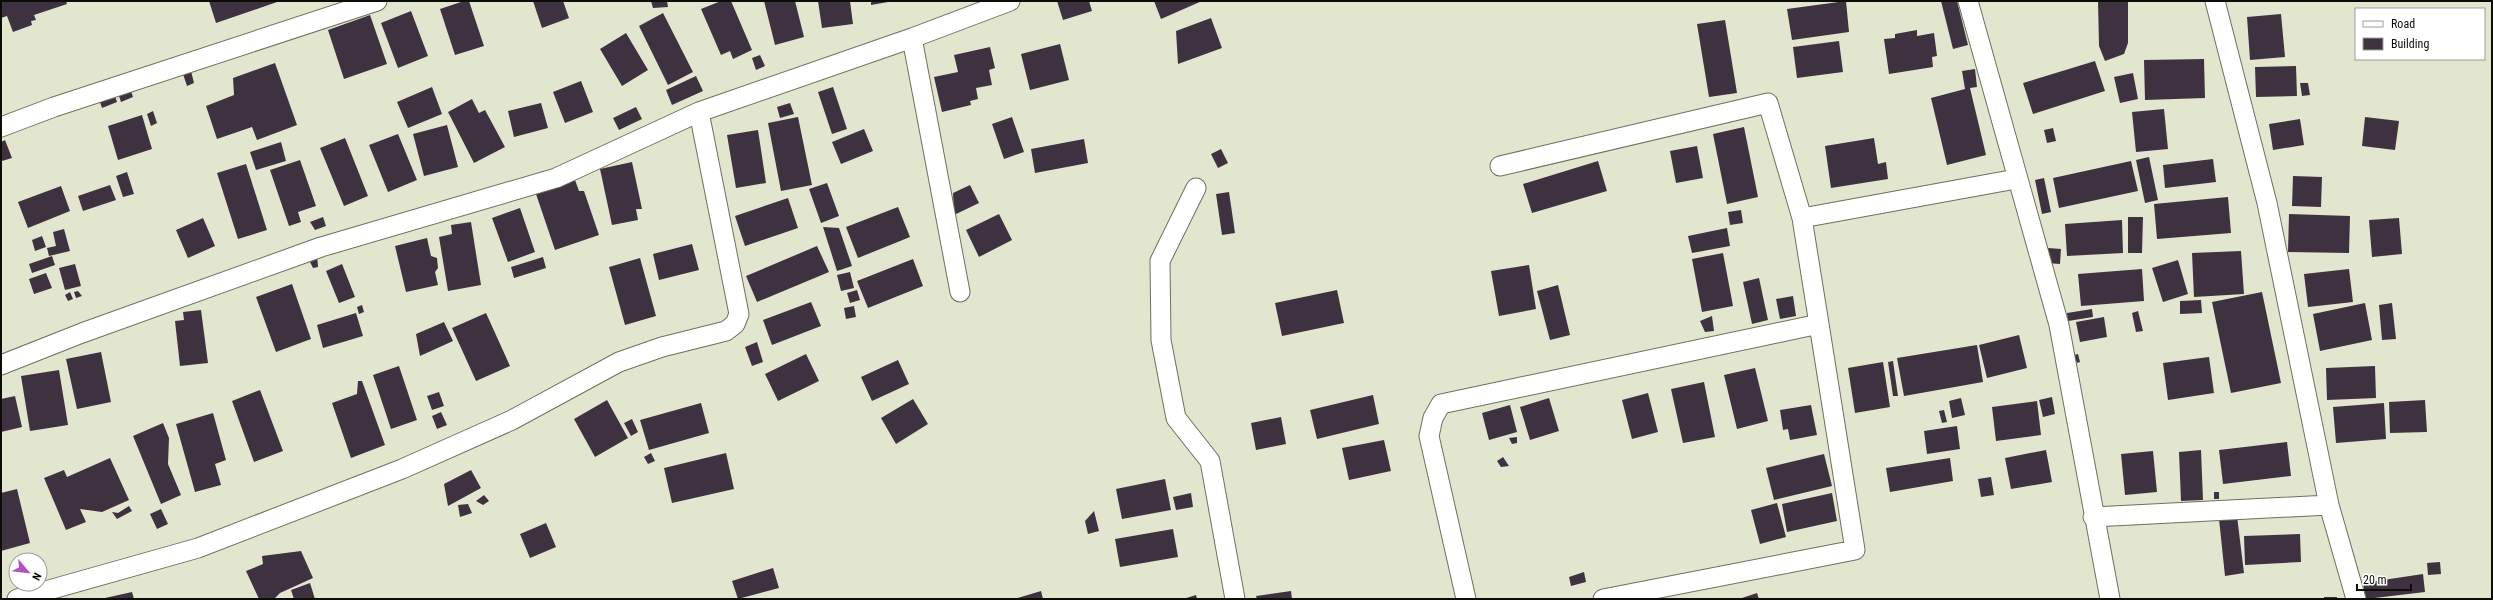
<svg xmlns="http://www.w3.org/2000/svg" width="2493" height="600" viewBox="0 0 2493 600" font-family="'Roboto Condensed',sans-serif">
<rect width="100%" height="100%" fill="#e3e6cf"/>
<path fill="#3f3240" d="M 1,1 L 66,1 L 67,4 L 34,15 L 36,20 L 31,21 L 32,25 L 13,32 L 7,16 L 1,18 Z
M 209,1 L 280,1 L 216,23 Z
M 464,1 L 469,1 L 484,46 L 455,55 L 440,9 Z
M 533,1 L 563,1 L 569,18 L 542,28 Z
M 651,1 L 667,1 L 668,7 L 653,8 Z
M 721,1 L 731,1 L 752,50 L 733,59 L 730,51 L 721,55 L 701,9 Z
M 764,1 L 795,1 L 804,37 L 775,45 Z
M 818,1 L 850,1 L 853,24 L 822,28 Z
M 871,1 L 888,1 L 888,2 L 871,5 Z
M 1057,1 L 1089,1 L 1092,11 L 1063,20 Z
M 1154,1 L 1202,1 L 1161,19 Z
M 1846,1 L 1849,32 L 1792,40 L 1787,9 Z
M 1941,1 L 1957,1 L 1968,45 L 1953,49 Z
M 2098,1 L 2128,1 L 2128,43 L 2124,54 L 2105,61 L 2099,46 Z
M 411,11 L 428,56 L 398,68 L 381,23 Z
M 663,13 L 693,72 L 668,85 L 639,26 Z
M 2281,14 L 2285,57 L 2250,60 L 2247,17 Z
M 370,15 L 387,64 L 344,79 L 328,30 Z
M 1211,18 L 1222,48 L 1178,64 L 1176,31 Z
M 1725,20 L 1737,93 L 1709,97 L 1697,24 Z
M 1917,30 L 1917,36 L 1934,33 L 1937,56 L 1932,57 L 1933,67 L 1889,74 L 1884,39 L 1895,38 L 1895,34 Z
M 626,33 L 648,70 L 622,86 L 600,49 Z
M 1839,41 L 1843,72 L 1797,78 L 1793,47 Z
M 1060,44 L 1069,80 L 1030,90 L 1021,54 Z
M 990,47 L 995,68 L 989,70 L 992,85 L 976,88 L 978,99 L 970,101 L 971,105 L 942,112 L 934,77 L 958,72 L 954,55 Z
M 760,55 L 765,66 L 756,70 L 752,58 Z
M 2204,59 L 2205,98 L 2145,100 L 2144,60 Z
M 2095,61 L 2105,91 L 2033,114 L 2023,83 Z
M 275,63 L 297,125 L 257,140 L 252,127 L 217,139 L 206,106 L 234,95 L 233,78 Z
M 2296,66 L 2297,96 L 2256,97 L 2255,67 Z
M 1975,69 L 1977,87 L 1970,88 L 1986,155 L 1947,165 L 1931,98 L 1965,89 L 1962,71 Z
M 191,71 L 194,83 L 187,86 L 183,74 Z
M 2133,73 L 2138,99 L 2120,103 L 2114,77 Z
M 696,76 L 703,91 L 672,105 L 666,90 Z
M 581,81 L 593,112 L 565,123 L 553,92 Z
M 2300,83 L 2308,83 L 2310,95 L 2302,96 Z
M 432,87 L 442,114 L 408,128 L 397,102 Z
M 833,87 L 847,129 L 832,134 L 818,92 Z
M 130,88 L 133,97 L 121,102 L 118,93 Z
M 114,93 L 117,102 L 102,108 L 99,99 Z
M 472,99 L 479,113 L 485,110 L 505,147 L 474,163 L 448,112 Z
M 541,103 L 548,128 L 514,137 L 508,111 Z
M 790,103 L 794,114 L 780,118 L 777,107 Z
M 636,107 L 642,119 L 619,130 L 613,118 Z
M 2164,109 L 2168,149 L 2136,152 L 2132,112 Z
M 153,111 L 157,123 L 151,126 L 147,114 Z
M 142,115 L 152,149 L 118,160 L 108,126 Z
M 798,117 L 812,185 L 781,191 L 768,123 Z
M 1012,117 L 1024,152 L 1004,159 L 992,124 Z
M 2365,117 L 2399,121 L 2395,150 L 2362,146 Z
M 2300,119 L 2304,145 L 2273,150 L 2269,124 Z
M 447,125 L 458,167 L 424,176 L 413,134 Z
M 1744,127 L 1758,197 L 1727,204 L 1713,134 Z
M 2053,128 L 2056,141 L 2047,143 L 2044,130 Z
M 864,129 L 873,151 L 841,164 L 832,142 Z
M 758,130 L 766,183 L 736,188 L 727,135 Z
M 398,134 L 417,180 L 388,192 L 369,145 Z
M 345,138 L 368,196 L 344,206 L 320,148 Z
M 1874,138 L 1878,164 L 1886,162 L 1888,179 L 1831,188 L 1825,146 Z
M 1084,139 L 1088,163 L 1035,173 L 1031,149 Z
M 5,140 L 12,158 L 2,161 L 1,142 Z
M 281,142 L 286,161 L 256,170 L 250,152 Z
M 1697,146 L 1703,178 L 1676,183 L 1670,151 Z
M 1221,149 L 1228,163 L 1218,168 L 1211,154 Z
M 2149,157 L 2158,200 L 2145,203 L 2136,160 Z
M 2213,159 L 2216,182 L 2165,188 L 2163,165 Z
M 300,160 L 316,206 L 298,212 L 301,222 L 289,226 L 270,170 Z
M 1598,161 L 1607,191 L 1532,213 L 1523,184 Z
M 2131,161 L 2138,191 L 2059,208 L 2053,178 Z
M 632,162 L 642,209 L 636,209 L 638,220 L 612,225 L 600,169 Z
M 246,164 L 267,230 L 238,239 L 217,173 Z
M 127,172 L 134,194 L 123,197 L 116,176 Z
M 2293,176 L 2322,177 L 2321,207 L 2292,206 Z
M 2044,178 L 2051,212 L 2042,214 L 2035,180 Z
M 575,180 L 579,191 L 584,191 L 599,235 L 555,250 L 536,194 Z
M 827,183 L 839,216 L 821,223 L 809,189 Z
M 110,185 L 116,200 L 83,211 L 78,196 Z
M 970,185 L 979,203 L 954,215 L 953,193 Z
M 61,186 L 70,211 L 28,228 L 18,202 Z
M 1229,192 L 1235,233 L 1222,235 L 1216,194 Z
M 2228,197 L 2231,233 L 2157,239 L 2154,204 Z
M 788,198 L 798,228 L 745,246 L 735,216 Z
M 898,207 L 910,237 L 858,258 L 846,227 Z
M 520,208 L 535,252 L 508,262 L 492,218 Z
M 1741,210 L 1743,223 L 1730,225 L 1728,212 Z
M 999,214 L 1012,240 L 979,257 L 966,230 Z
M 2289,214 L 2350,216 L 2349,253 L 2288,252 Z
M 323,217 L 326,226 L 315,230 L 310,222 Z
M 2128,217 L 2143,217 L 2142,253 L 2128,253 Z
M 203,218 L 215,246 L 188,258 L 176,230 Z
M 2399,218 L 2402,254 L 2372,257 L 2369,220 Z
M 2122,220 L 2123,253 L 2067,256 L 2065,224 Z
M 471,222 L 481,285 L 448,291 L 439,237 L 452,234 L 451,225 Z
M 823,227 L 839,228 L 852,266 L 837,271 Z
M 1727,228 L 1730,246 L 1692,253 L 1688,236 Z
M 64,229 L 70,251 L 49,256 L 47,248 L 56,246 L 53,232 Z
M 42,236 L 46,247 L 35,251 L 32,240 Z
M 427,238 L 431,256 L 437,258 L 438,268 L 435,272 L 438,285 L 406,292 L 395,246 Z
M 692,244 L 699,270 L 659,280 L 653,254 Z
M 817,246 L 829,272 L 757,302 L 746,276 Z
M 2048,248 L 2061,249 L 2060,264 L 2047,263 Z
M 2241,251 L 2244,294 L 2194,297 L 2192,253 Z
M 1723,253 L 1733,306 L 1702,312 L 1692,259 Z
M 317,255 L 318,267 L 313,268 L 309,260 Z
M 52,256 L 55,265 L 32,273 L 29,264 Z
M 543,257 L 546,268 L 514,278 L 511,267 Z
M 640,258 L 656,316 L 625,325 L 609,267 Z
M 913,259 L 923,286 L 868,308 L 857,281 Z
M 2178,260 L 2188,294 L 2163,302 L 2152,268 Z
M 75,264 L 81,286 L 65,290 L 59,268 Z
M 342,264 L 355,297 L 339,303 L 326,271 Z
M 1529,265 L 1536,309 L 1499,316 L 1491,271 Z
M 2142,269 L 2144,301 L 2081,306 L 2078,274 Z
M 2349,269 L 2353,302 L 2308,307 L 2304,274 Z
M 850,272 L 854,288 L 841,291 L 837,275 Z
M 46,273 L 52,288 L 34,294 L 29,279 Z
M 1759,278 L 1768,320 L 1752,324 L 1743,282 Z
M 292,284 L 311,339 L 276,352 L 256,297 Z
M 1558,285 L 1570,335 L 1550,340 L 1537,291 Z
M 857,290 L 860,300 L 850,303 L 847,293 Z
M 1337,290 L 1344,323 L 1282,336 L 1275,303 Z
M 78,291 L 82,296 L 76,298 L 74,292 Z
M 70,292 L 73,299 L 68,301 L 65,295 Z
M 2262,292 L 2281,383 L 2231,393 L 2212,302 Z
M 1793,296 L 1796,316 L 1780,319 L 1776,299 Z
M 2201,300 L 2202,313 L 2180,314 L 2180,301 Z
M 811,302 L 821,326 L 772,345 L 763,320 Z
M 2365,303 L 2372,340 L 2320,351 L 2313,314 Z
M 2392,303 L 2396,339 L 2382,340 L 2379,305 Z
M 362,305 L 364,312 L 359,314 L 357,307 Z
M 854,306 L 856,317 L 846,319 L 844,308 Z
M 2092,309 L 2093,317 L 2068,321 L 2067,313 Z
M 201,310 L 208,363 L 180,366 L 175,321 L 184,320 L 183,312 Z
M 2138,311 L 2143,331 L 2136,332 L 2132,313 Z
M 356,313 L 363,336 L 323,348 L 317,325 Z
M 486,313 L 510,366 L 476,381 L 452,328 Z
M 1712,316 L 1714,331 L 1705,332 L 1700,321 Z
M 2104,317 L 2107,337 L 2080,342 L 2076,322 Z
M 444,322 L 453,341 L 420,356 L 416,334 Z
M 2019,335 L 2027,368 L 1987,378 L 1979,345 Z
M 757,342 L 763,362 L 752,366 L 745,347 Z
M 1977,345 L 1983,382 L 1904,396 L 1897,358 Z
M 101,352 L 111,402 L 77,409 L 66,359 Z
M 806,354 L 819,381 L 778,401 L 765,374 Z
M 2078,354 L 2080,362 L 2077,363 L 2074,355 Z
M 2209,357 L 2214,393 L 2168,400 L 2163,363 Z
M 898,360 L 909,384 L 872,401 L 861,377 Z
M 1893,361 L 1898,396 L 1893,396 L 1888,362 Z
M 1883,362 L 1890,407 L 1855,413 L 1848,368 Z
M 399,366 L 417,420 L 391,429 L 373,375 Z
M 2375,366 L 2376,398 L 2327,400 L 2326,368 Z
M 1755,368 L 1768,421 L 1737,429 L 1724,375 Z
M 59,370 L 68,425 L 30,431 L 21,376 Z
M 358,381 L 362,381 L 385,445 L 351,458 L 332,403 L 357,394 Z
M 1704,382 L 1715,437 L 1683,443 L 1671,389 Z
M 260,390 L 283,451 L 254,462 L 232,401 Z
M 439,392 L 444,406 L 432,410 L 427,396 Z
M 1648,393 L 1658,432 L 1632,439 L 1622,400 Z
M 1373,395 L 1379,424 L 1317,439 L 1310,410 Z
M 15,396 L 22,427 L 1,432 L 1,399 Z
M 2052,397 L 2055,414 L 2043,417 L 2039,400 Z
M 1549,398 L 1559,431 L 1530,440 L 1520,407 Z
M 1961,398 L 1965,415 L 1952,418 L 1949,401 Z
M 913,399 L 928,424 L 896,444 L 881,418 Z
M 607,400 L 628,438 L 595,457 L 574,419 Z
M 2425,400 L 2427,432 L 2390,433 L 2389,402 Z
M 2037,401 L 2041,435 L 1996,441 L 1992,407 Z
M 701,403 L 709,433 L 649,450 L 640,420 Z
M 2384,403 L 2386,439 L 2336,443 L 2333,407 Z
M 1510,405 L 1517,432 L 1489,440 L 1482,413 Z
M 1811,405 L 1817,435 L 1790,440 L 1788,429 L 1783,430 L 1780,410 Z
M 1944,410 L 1947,422 L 1942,423 L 1939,411 Z
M 441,412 L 447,425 L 437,429 L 432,416 Z
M 213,413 L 226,460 L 215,464 L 221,485 L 195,492 L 176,424 Z
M 1281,417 L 1286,444 L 1256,450 L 1251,423 Z
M 632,419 L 638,432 L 631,436 L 624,423 Z
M 163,423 L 169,438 L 168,464 L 181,495 L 161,504 L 133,436 Z
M 1957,426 L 1960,449 L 1927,454 L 1924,431 Z
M 1517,437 L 1517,443 L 1512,444 L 1509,438 Z
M 1384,440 L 1391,471 L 1349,480 L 1342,448 Z
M 2287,442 L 2291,476 L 2223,484 L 2219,450 Z
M 2046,450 L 2052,482 L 2011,489 L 2005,458 Z
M 2201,450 L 2203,500 L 2181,501 L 2179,452 Z
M 2153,451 L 2157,492 L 2125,495 L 2121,454 Z
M 651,453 L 655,461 L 648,464 L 644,457 Z
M 726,453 L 734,489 L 672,503 L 664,468 Z
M 1824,454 L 1832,486 L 1774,500 L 1766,468 Z
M 1503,457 L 1509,466 L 1501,467 L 1497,461 Z
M 110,458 L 129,500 L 102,512 L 80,509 L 86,522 L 66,530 L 44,478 L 64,470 L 67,477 Z
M 1950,458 L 1953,481 L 1890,492 L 1886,468 Z
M 471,470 L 481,488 L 448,506 L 444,484 Z
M 1991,477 L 1994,495 L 1981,497 L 1978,479 Z
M 1165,479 L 1171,510 L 1122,519 L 1116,489 Z
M 17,489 L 30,543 L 1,551 L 1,493 Z
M 2214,492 L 2219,492 L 2219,499 L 2214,499 Z
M 1191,493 L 1193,507 L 1176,510 L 1173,497 Z
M 1832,493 L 1837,521 L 1787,532 L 1782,504 Z
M 484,495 L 489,501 L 483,505 L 476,501 Z
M 1777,503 L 1786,537 L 1760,544 L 1751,510 Z
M 468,504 L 472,513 L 460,517 L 458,505 Z
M 129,506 L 132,511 L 117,519 L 112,512 L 118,513 Z
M 161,509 L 168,524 L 157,529 L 150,514 Z
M 1094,511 L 1099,531 L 1088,534 L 1085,521 Z
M 2237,516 L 2244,573 L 2225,576 L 2219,519 Z
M 546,523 L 556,547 L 530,558 L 520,534 Z
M 1173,529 L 1178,557 L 1120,567 L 1115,539 Z
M 2300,534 L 2301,562 L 2245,565 L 2244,536 Z
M 301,551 L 313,578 L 280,593 L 274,599 L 259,599 L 246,571 L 263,564 L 262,556 Z
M 2440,562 L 2441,574 L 2428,575 L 2427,563 Z
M 773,568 L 779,588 L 738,599 L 732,581 Z
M 1584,572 L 1586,582 L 1571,586 L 1569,577 Z
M 2423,574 L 2425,592 L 2366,599 L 2363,583 Z
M 310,583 L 315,599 L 294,599 L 291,590 Z
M 1041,591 L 1043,599 L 1014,599 Z
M 1291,591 L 1292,599 L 1257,599 L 1256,596 Z
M 132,592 L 134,599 L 105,599 L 105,598 Z
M 1757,593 L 1759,599 L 1739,599 Z
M 1196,595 L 1197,599 L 1183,599 Z
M 2324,597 L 2337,597 L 2337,599 L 2324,599 Z"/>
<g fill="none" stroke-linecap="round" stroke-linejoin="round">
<defs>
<path id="minor" d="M 1968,1 L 2059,325 L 2110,599
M 2215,1 L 2267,203 L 2329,505 L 2356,599
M 912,38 L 960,292
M 1,127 L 54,107 L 377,1
M 1500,166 L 1768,103 L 1802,218
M 1196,188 L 1160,261 L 1161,340 L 1176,418 L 1210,461 L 1235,599
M 1,365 L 82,333 L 321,247 L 556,178 L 699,112
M 2093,517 L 2329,505
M 17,599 L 198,548 L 402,469 L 512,420 L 619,362 L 662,347 L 726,331 L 735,324 L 739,314 L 699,112 L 912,38 L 1010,1
M 1466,599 L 1429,436 L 1433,418 L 1441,404 L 1819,324 L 1802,218 L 2016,179
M 1603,599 L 1855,550 L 1819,324"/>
</defs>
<use href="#minor" stroke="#6d705c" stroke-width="21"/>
<use href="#minor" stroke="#fff" stroke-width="19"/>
</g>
<rect width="2493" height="600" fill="none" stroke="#0c0d06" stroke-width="4"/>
<rect x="2355" y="8" width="130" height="52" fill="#ffffff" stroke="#9e9e9b"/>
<rect x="2363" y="21" width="20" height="6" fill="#ffffff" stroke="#9e9e9b"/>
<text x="2391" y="28" font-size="12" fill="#0c0d06">Road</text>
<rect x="2363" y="38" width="20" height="12" fill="#3f3240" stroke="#9e9e9b"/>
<text x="2391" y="48" font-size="12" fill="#0c0d06">Building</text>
<g transform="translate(28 572) rotate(118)"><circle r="19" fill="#ffffff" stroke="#9e9e9b"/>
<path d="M0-3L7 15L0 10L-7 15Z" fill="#b251b9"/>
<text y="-6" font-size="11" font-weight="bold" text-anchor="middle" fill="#0c0d06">N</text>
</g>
<path d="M2357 584v6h54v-6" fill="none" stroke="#0c0d06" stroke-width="2"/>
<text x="2363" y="584" font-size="12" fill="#0c0d06" stroke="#ffffff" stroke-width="3" paint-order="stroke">20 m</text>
</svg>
